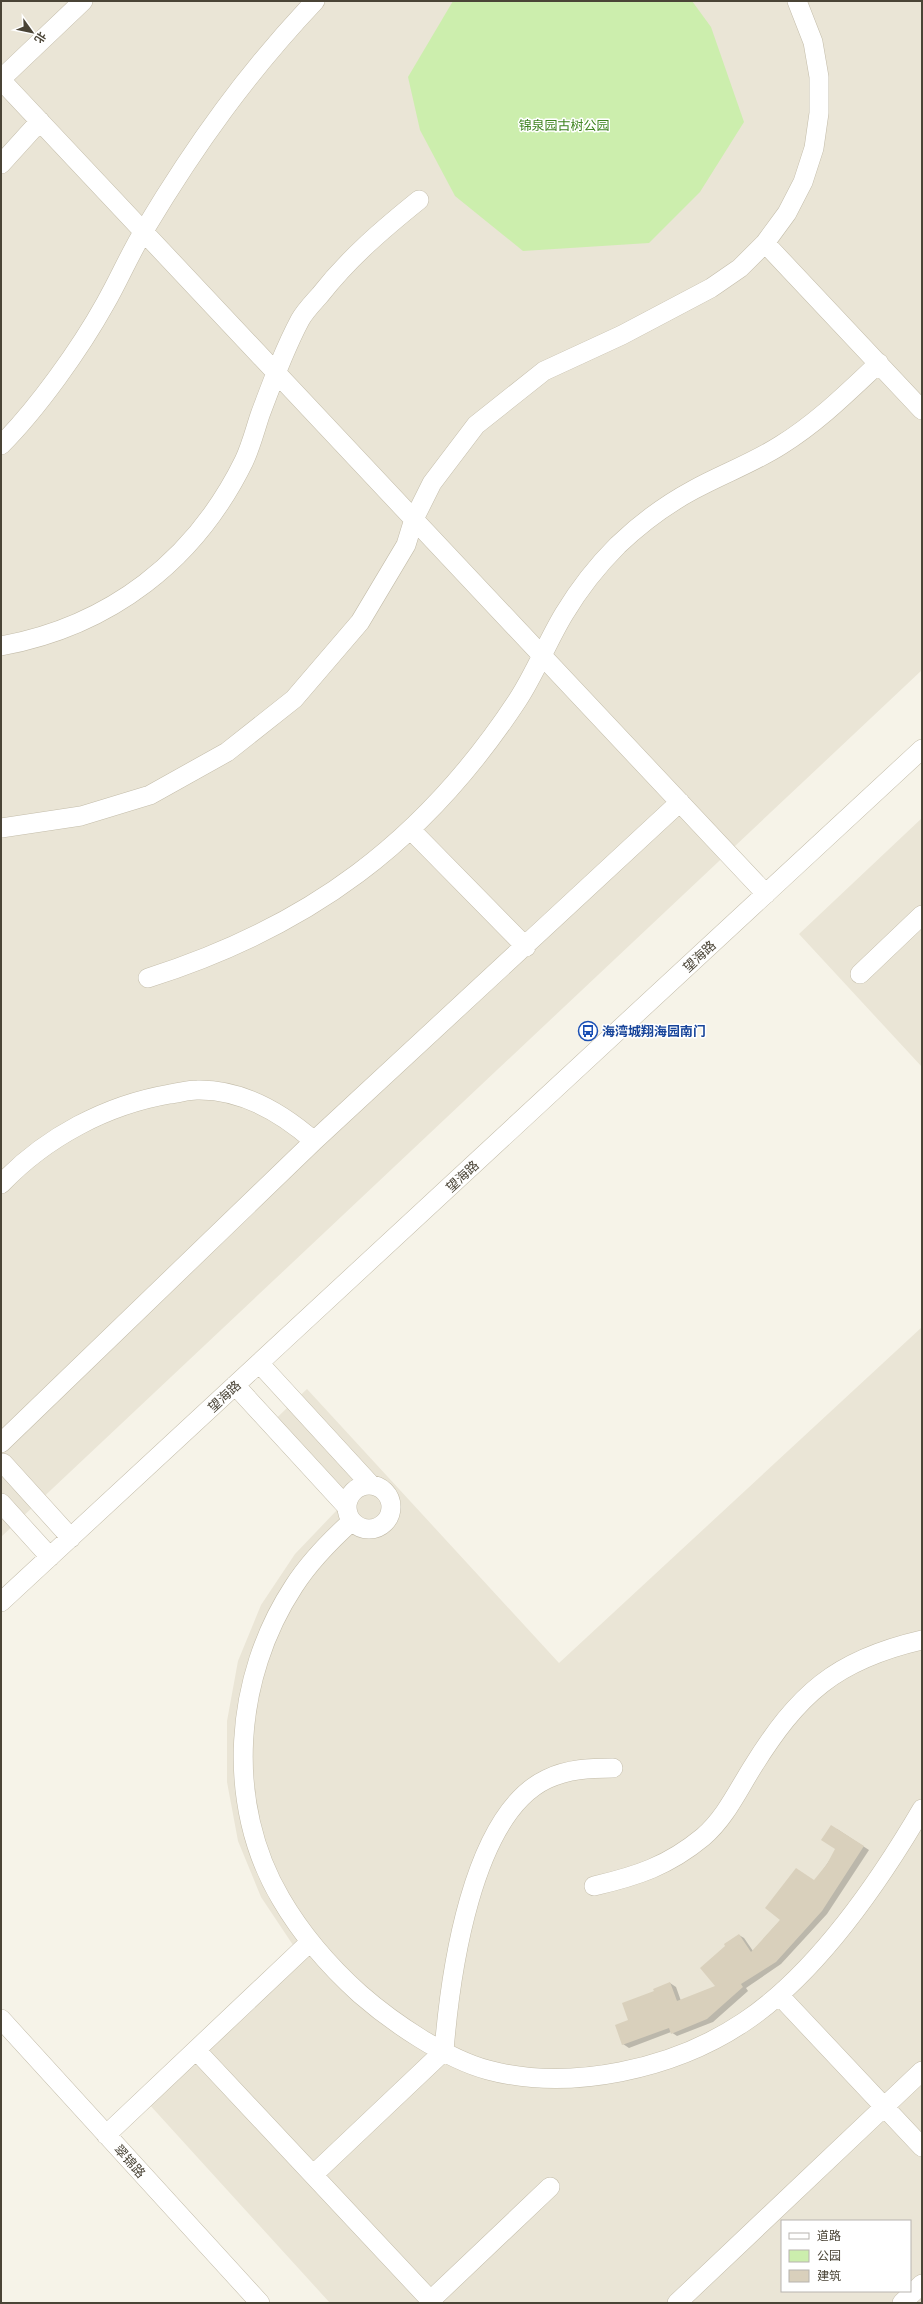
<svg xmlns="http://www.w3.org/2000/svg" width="923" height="2304" viewBox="0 0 923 2304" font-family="'Work Sans','Noto Sans SC',sans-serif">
<rect width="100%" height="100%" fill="#f6f3e8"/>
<path fill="#eae5d6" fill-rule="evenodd" d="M 1,1 L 922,1 L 922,670 L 1,1537 Z
M 922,818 L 922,1067 L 799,934 Z
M 922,1327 L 922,2303 L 330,2303 L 138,2092 L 295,1948 L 261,1897 L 238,1841 L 227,1782 L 227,1721 L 238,1661 L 261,1605 L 295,1554 L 337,1510 L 264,1430 L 307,1389 L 559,1663 ZM 782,2221 L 910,2221 L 910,2291 L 782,2291 Z"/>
<path fill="#cceead" d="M 453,1 L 692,1 L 711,27 L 744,122 L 700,192 L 649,243 L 523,251 L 455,196 L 420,130 L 408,77 Z"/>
<path fill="#0003" d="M 837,1829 L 869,1850 L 827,1914 L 781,1964 L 746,1988 L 748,1991 L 713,2022 L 677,2036 L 671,2032 L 629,2048 L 623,2044 L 630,2021 L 655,1992 L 670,1983 L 676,1987 L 681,2001 L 717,1986 L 739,1935 L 744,1938 L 753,1951 L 815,1881 L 827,1864 L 837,1849 Z"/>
<path fill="#d9d0bc" d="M 831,1825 L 864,1846 L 822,1911 L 776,1962 L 741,1984 L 743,1987 L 707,2019 L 671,2034 L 669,2028 L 622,2045 L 615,2025 L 628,2020 L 622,2003 L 654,1991 L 653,1989 L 670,1982 L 677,2001 L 715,1986 L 700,1968 L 725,1946 L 724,1944 L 739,1934 L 751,1952 L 780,1920 L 765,1908 L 796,1868 L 814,1880 L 827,1864 L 835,1849 L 821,1840 Z"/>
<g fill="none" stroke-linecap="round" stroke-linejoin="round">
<defs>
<path id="minor" d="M 1,79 L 83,1
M 1,80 L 766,894
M 1,164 L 40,121
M 765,243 L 922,410
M 1,445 C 37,409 80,349 105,304 C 119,280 130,253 145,229 C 196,144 247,73 315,1
M 1,646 C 110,626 195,561 244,461 C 251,446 255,430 260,415 C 272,383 284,350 300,320 C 305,311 313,303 320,295 C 349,258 383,229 419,200
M 1,828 L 81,816 L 150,795 L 227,752 L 294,699 L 360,622 L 406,545 L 414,519 L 432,483 L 476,425 L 544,371 L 622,335 L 711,288 L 740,268 L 765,243 L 787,213 L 803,182 L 814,148 L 819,113 L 819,77 L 813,42 L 797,1
M 411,830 L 526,947
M 860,974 L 922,915
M 148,978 C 309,927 424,842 517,701 C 535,674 547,642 564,614 C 579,589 597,566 618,545 C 640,524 667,504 693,490 C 722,474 753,463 781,445 C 818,422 847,393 879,363
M 1,1184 C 46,1137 106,1105 170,1094 C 179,1093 188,1090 197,1090 C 242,1089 282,1113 314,1141
M 259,1363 L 371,1485
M 235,1385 L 347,1507
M 1,1443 L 314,1141 L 680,802
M 3,1463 L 71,1538
M347 1507a22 22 0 1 1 44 0a22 22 0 1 1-44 0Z
M 1,1503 L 50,1557
M 352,1521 C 331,1540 310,1561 294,1586 C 234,1677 224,1803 281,1899 C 302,1935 329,1966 360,1994 C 392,2022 446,2059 488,2070 C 570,2092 674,2069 744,2022 C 817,1973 878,1884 922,1809
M 1,1602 L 922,749
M 594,1886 C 637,1876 668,1866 703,1837 C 725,1818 737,1792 752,1768 C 798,1694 835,1660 922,1640
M 779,1995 L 922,2147
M 1,2019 L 260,2303
M 196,2050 L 433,2303
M 106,2135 L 310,1942
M 313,2175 L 444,2051 C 450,1976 471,1815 547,1779 C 568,1769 590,1768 613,1768
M 431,2300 L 550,2187
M 677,2303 L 922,2071
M 902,2303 L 922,2284"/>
</defs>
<use href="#minor" stroke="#c3bca9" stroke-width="20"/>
<use href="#minor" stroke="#fff" stroke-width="19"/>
</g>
<defs>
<symbol id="bus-ring" viewBox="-11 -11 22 22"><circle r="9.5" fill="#fff" stroke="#1a4fb4" stroke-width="1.5"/><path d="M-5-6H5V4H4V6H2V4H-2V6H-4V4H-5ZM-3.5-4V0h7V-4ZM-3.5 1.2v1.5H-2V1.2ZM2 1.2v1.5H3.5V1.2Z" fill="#1a4fb4"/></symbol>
</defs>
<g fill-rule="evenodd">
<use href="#bus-ring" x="577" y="1020" width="22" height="22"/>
</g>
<g text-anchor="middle" stroke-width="3" stroke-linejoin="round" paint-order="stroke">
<g font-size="13" fill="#3f8421" stroke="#fff">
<text x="564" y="130">锦泉园古树公园</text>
</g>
<g font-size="13" fill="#4a4436" stroke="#fff">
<text transform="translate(699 956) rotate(-43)" y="5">望海路</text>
<text transform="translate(462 1176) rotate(-43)" y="5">望海路</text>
<text transform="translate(224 1396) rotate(-43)" y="5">望海路</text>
<text transform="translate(130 2161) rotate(48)" y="5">翠锦路</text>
</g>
<g font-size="13" font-weight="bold" fill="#164399" stroke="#fff" text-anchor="start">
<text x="602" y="1036">海湾城翔海园南门</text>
</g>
</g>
<rect width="923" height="2304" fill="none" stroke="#4a4436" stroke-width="4"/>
<rect x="781" y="2220" width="130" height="72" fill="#ffffff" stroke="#b7b4af"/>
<rect x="789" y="2233" width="20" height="6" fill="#ffffff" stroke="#b7b4af"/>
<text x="817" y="2240" font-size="12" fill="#4a4436">道路</text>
<rect x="789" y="2250" width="20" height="12" fill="#cceead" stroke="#b7b4af"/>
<text x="817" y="2260" font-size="12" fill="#4a4436">公园</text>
<rect x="789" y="2270" width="20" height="12" fill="#d9d0bc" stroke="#b7b4af"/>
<text x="817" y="2280" font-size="12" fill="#4a4436">建筑</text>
<g transform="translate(32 32) rotate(123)" stroke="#ffffff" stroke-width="3" paint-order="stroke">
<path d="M0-3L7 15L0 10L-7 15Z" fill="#4a4436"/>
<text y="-6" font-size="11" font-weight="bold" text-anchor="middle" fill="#4a4436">北</text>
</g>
</svg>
